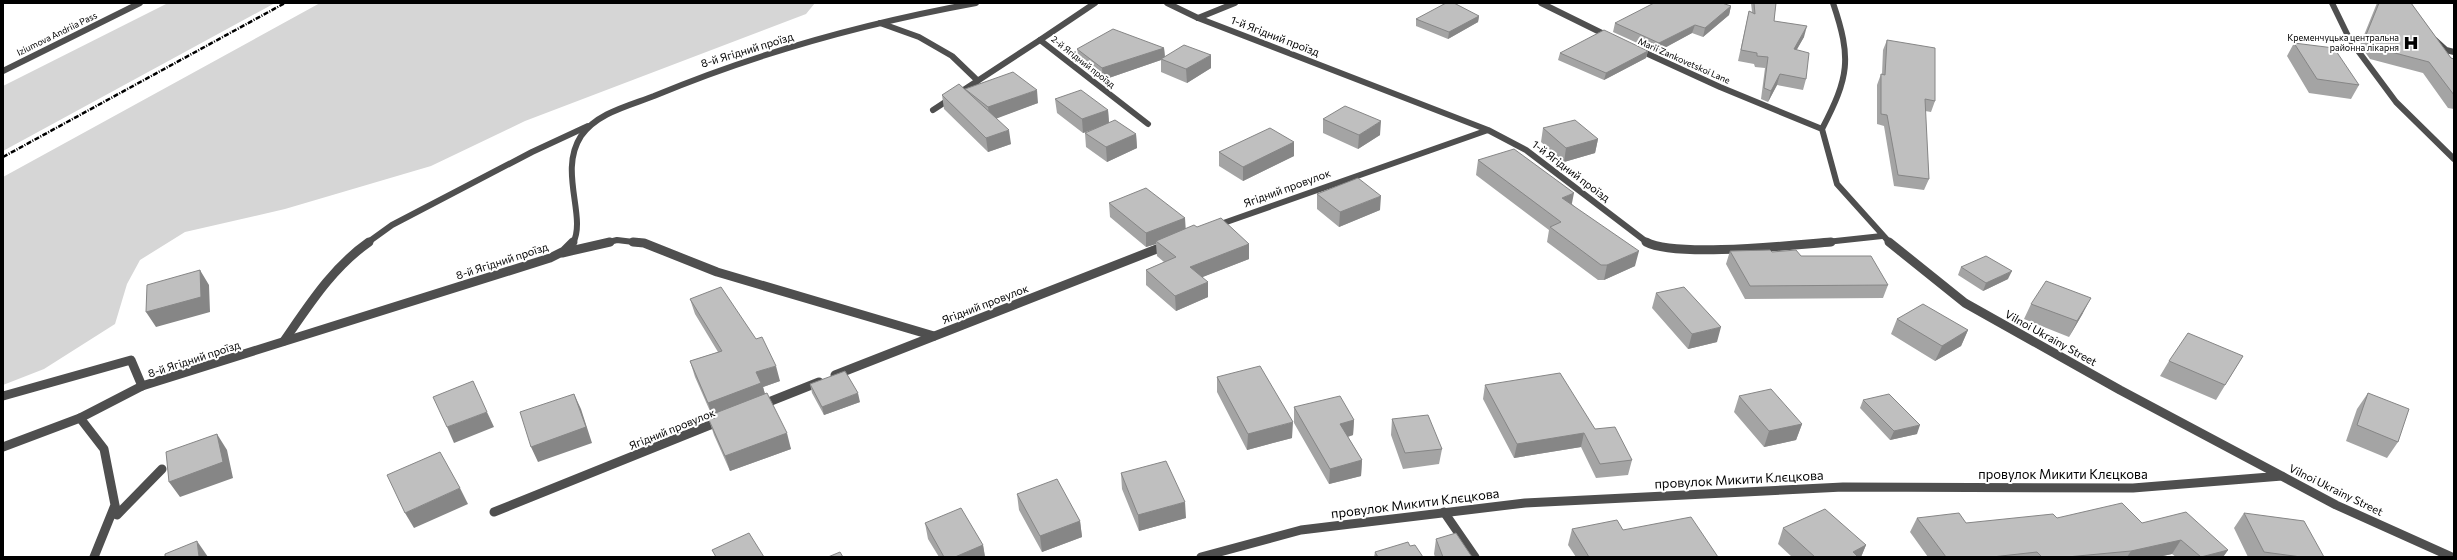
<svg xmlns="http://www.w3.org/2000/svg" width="2457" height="560" viewBox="0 0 2457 560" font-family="Commissioner,sans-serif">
<rect width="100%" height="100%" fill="#fff"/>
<path fill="#d6d6d6" d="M 168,3 L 275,3 L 3,151 L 3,86 Z
M 320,3 L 815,3 L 806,14 L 525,121 L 431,166 L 285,209 L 185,232 L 140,260 L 127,284 L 115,324 L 44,369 L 3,385 L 3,177 Z"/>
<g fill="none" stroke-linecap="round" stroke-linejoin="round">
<path stroke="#4f4f4f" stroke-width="6" d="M 1198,18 L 1235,3
M 880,23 L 919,37 L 952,56 L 978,81
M 2435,40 L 2446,50 L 2454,52
M 933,110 L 1040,40
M 367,243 L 392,225 L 532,152 L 588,126
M 605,243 L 617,240 L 642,243"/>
<path stroke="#4f4f4f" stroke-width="9" d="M 633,242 L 644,243 L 717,272 L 934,336
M 562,253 L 610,242
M 284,341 C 309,305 332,268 369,242
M 3,396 L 131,360 L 142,386
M 80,418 L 104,449 L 116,510
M 1444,512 L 1475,557
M 94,557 L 115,505 L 117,515 L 162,469"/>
<path stroke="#4f4f4f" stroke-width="6" d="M 1095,3 L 1040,40 L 1148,124
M 1167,3 L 1198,18 L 1488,130 L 1526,150 L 1648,243
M 1541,3 L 1610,37
M 1833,3 C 1852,59 1849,77 1822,129 L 1837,184 L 1890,243
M 2332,3 L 2350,40 L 2396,102 L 2454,159
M 1637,49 L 1720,87 L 1822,129
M 1215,226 L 1488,130
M 573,243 C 587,217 558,171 581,136 C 597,113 628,106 654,96 C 757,53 866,23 976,3
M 1817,243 L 1882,236"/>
<path stroke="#4f4f4f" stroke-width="9" d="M 1646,242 C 1676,258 1793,245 1831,242
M 1889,242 L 1965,303 L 2120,390 L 2336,505 L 2452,557
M 835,375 L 1167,245
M 761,405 L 819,382
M 3,447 L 80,418 L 142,386 L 550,258 L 564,251 L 573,242
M 494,512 L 720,421
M 1201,557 L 1301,530 L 1525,503 L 1843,487 L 2133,488 L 2282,476"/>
<path stroke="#4f4f4f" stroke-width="6" d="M 3,71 L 140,3"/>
<path stroke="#000" stroke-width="2.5" stroke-dasharray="5 1.5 1 1.5" stroke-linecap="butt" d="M 3,157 L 285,3"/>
</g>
<path fill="#a4a4a4" d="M 1751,3 L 1776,3 L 1774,21 L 1804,37 L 1796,50 L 1806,79 L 1803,90 L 1777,85 L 1768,102 L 1761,99 L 1765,68 L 1755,67 L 1754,64 L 1738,61 L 1749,11 L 1752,12 Z
M 2377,3 L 2411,3 L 2451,58 L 2454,59 L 2454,109 L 2448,108 L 2423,73 L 2370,59 L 2360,45 Z
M 1731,6 L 1729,15 L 1703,37 L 1692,33 L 1657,52 L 1613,32 L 1615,23 Z
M 1479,16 L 1478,22 L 1448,39 L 1416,26 L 1416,19 Z
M 1887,40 L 1935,101 L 1931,112 L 1925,111 L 1929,179 L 1924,190 L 1894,186 L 1884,126 L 1877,124 L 1877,85 L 1881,74 L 1882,74 L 1883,50 Z
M 2294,43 L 2359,85 L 2351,99 L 2309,93 L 2287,56 Z
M 1164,48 L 1165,57 L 1211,68 L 1187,83 L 1161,72 L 1161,60 L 1103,80 L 1078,60 L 1077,49 Z
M 1648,51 L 1646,58 L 1604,80 L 1558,60 L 1560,53 Z
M 965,89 L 1038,103 L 996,118 L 1011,144 L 988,152 L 944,109 L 942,95 Z
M 1055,99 L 1108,110 L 1109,123 L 1136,134 L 1137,148 L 1107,162 L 1086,147 L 1085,133 L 1098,128 L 1083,133 L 1057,113 Z
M 1323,119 L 1380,135 L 1358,149 L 1323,133 Z
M 1543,128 L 1598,139 L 1595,153 L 1564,162 L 1541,142 Z
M 1294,142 L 1294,156 L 1243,181 L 1219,166 L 1219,152 Z
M 1478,160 L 1572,204 L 1635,266 L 1604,280 L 1598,280 L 1547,242 L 1549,230 L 1476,175 Z
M 1317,194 L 1380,210 L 1339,227 L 1317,209 Z
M 1109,203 L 1185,218 L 1185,229 L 1197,227 L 1249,244 L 1249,259 L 1202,277 L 1208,297 L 1176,311 L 1146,285 L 1146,270 L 1164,262 L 1157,256 L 1156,244 L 1146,247 L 1110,217 Z
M 1730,251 L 1772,252 L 1801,256 L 1888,285 L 1883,298 L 1745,299 L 1726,264 Z
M 1961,267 L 2008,279 L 1983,291 L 1958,275 Z
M 1656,293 L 1717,342 L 1688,349 L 1652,308 Z
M 690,299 L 780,381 L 763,387 L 765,394 L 791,449 L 730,471 L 714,435 L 709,420 L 713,418 L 695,377 L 690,361 L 718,352 L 695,314 Z
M 2031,304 L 2083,313 L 2069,337 L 2024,319 Z
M 1897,319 L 1968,330 L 1961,346 L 1935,361 L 1891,334 Z
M 2243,356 L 2216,400 L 2160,376 L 2169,361 Z
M 1217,377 L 1292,438 L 1247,450 L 1217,392 Z
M 810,384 L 860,402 L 824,415 L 812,393 Z
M 1485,385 L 1595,429 L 1632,460 L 1628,475 L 1596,478 L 1581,447 L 1514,458 L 1483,399 Z
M 2368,393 L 2398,442 L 2387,458 L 2346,441 L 2357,409 Z
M 1739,396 L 1802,424 L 1796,440 L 1764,447 L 1734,412 Z
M 1863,400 L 1917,434 L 1890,440 L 1860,408 Z
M 1294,407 L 1354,420 L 1353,435 L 1348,437 L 1362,460 L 1361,476 L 1329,484 L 1294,423 Z
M 1392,419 L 1442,449 L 1439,464 L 1403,469 L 1391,435 Z
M 1121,473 L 1186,518 L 1139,531 L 1122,489 Z
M 1017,494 L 1080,521 L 1082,537 L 1042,552 L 1019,510 Z
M 2244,513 L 2324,557 L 2248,557 L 2234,528 Z
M 1917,518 L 1966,523 L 2057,518 L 2142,523 L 2228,550 L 2223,557 L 2176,557 L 2172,554 L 2158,557 L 1928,557 L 1910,532 Z
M 925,523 L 983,545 L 985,557 L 939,557 L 928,539 Z
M 1783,528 L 1866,545 L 1861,557 L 1792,557 L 1778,544 Z
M 1572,529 L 1623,530 L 1718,557 L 1576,557 L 1568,545 Z
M 1436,539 L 1472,557 L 1435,557 L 1434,554 Z
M 1410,546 L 1423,557 L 1374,557 L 1375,552 Z"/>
<path fill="#868686" d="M 1731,6 L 1729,15 L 1703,37 L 1705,28 Z
M 1479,16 L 1478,22 L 1448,39 L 1449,32 Z
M 1695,25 L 1692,33 L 1657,52 L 1659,43 Z
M 1807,26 L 1804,37 L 1791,60 L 1794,49 Z
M 1164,48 L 1165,59 L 1161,59 L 1161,60 L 1103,80 L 1102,68 Z
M 1648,51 L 1646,58 L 1604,80 L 1606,73 Z
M 1211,55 L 1211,68 L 1187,83 L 1186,69 Z
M 1780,74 L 1777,85 L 1768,102 L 1771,91 Z
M 1037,90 L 1038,103 L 990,121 L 988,107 Z
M 1108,110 L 1109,123 L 1083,133 L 1082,119 Z
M 1381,121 L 1380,135 L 1358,149 L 1359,135 Z
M 1009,130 L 1011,144 L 988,152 L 986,138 Z
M 1136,134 L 1137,148 L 1107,162 L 1106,147 Z
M 1598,139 L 1595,153 L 1564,162 L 1566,148 Z
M 1294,142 L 1294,156 L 1243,181 L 1243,167 Z
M 1574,193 L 1571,208 L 1562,198 Z
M 1381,196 L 1380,210 L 1339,227 L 1340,212 Z
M 1185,218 L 1186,233 L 1156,241 L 1156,244 L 1146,247 L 1146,233 Z
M 1249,244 L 1249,259 L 1190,282 L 1190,267 Z
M 1639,251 L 1635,266 L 1604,280 L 1607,265 Z
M 200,270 L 209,285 L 210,312 L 156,327 L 146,312 Z
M 2012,271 L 2008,279 L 1983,291 L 1986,283 Z
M 1208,282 L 1208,297 L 1176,311 L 1175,296 Z
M 2091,298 L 2083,313 L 2069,337 L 2077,321 Z
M 1721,327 L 1717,342 L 1688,349 L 1692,334 Z
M 1968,330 L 1961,346 L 1935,361 L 1942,346 Z
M 776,366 L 780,381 L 763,387 L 766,398 L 713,414 L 715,418 L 713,419 L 708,403 L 756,372 Z
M 858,393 L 860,402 L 824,415 L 822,407 Z
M 574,394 L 581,409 L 592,443 L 538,462 L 531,447 Z
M 487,412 L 494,427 L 454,443 L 447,427 Z
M 1354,420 L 1353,435 L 1339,439 L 1340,424 Z
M 1293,422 L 1292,438 L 1247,450 L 1248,434 Z
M 1802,424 L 1796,440 L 1764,447 L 1769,431 Z
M 1920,425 L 1917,434 L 1890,440 L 1894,431 Z
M 787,433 L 791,449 L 730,471 L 725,456 Z
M 1584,433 L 1581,447 L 1514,458 L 1517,444 Z
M 217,434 L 227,450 L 233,478 L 180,497 L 169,482 Z
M 1362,460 L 1361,476 L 1329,484 L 1330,469 Z
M 460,488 L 468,504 L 414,528 L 405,513 Z
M 1185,502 L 1186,518 L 1139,531 L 1138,515 Z
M 1080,521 L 1082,537 L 1042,552 L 1040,536 Z
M 2181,540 L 2172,554 L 2158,557 L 2127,557 L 2131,551 Z
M 197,541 L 208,557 L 199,557 Z
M 983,545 L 985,557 L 955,557 Z
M 1866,545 L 1861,557 L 1850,557 L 1853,552 Z
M 2228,550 L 2223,557 L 2201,557 Z"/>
<path fill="#bfbfbf" stroke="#868686" d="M 1446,3 L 1454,3 L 1479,16 L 1449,32 L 1416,19 Z
M 1654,3 L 1722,3 L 1731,6 L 1705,28 L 1695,25 L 1659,43 L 1615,23 Z
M 1754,3 L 1776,3 L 1774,21 L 1807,26 L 1794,49 L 1809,53 L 1806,79 L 1780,74 L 1771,91 L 1764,88 L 1768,57 L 1757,56 L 1757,53 L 1741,50 L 1749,11 L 1755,14 Z
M 2379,3 L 2411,3 L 2451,58 L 2454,59 L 2454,95 L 2429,62 L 2376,48 L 2366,35 Z
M 1113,29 L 1164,48 L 1102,68 L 1077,49 Z
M 1604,30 L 1648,51 L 1606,73 L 1560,53 Z
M 1887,40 L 1935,48 L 1935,101 L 1925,99 L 1929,179 L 1898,175 L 1887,115 L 1881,114 L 1881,74 L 1885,75 Z
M 2294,43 L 2334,48 L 2359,85 L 2317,79 Z
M 1184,45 L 1211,55 L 1186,69 L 1161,59 Z
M 1013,72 L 1037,90 L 988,107 L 965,89 Z
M 959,84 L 1009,130 L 986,138 L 942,95 Z
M 1081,90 L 1108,110 L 1082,119 L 1055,99 Z
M 1345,106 L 1381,121 L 1359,135 L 1323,119 Z
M 1115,120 L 1136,134 L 1106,147 L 1085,133 Z
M 1575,120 L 1598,139 L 1566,148 L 1543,128 Z
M 1270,128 L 1294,142 L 1243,167 L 1219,152 Z
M 1514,149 L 1574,193 L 1562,198 L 1639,251 L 1607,265 L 1601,265 L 1550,227 L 1561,222 L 1478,160 Z
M 1358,178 L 1381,196 L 1340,212 L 1317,194 Z
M 1146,188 L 1185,218 L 1146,233 L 1109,203 Z
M 1221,218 L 1249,244 L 1190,267 L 1208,282 L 1175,296 L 1146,270 L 1176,257 L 1156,241 L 1194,225 L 1197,227 Z
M 1770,250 L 1772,252 L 1796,250 L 1801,256 L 1871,256 L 1888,285 L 1750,286 L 1730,251 Z
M 1986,256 L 2012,271 L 1986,283 L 1961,267 Z
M 200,270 L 201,297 L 146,312 L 147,285 Z
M 2046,281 L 2091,298 L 2077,321 L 2031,304 Z
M 721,287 L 756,339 L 762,337 L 776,366 L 756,372 L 761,383 L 708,403 L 690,361 L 722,351 L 690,299 Z
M 1684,287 L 1721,327 L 1692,334 L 1656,293 Z
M 1923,304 L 1968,330 L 1942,346 L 1897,319 Z
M 2188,333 L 2243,356 L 2225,385 L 2169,361 Z
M 1260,366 L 1293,422 L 1248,434 L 1217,377 Z
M 845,371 L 858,393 L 822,407 L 810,384 Z
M 1560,373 L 1595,429 L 1615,427 L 1632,460 L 1600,464 L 1584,433 L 1517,444 L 1485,385 Z
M 473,381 L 487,412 L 447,427 L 433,397 Z
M 1771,389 L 1802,424 L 1769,431 L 1739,396 Z
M 767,393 L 787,433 L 725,456 L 709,420 L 715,418 L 713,414 Z
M 2368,393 L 2409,409 L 2398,442 L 2357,425 Z
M 574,394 L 586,427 L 531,447 L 520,412 Z
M 1889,394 L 1920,425 L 1894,431 L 1863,400 Z
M 1340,396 L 1354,420 L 1340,424 L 1362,460 L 1330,469 L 1294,407 Z
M 1428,415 L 1442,449 L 1405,453 L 1392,419 Z
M 217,434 L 223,462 L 169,482 L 166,452 Z
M 440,452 L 460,488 L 405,513 L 387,475 Z
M 1166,461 L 1185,502 L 1138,515 L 1121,473 Z
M 1057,479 L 1080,521 L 1040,536 L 1017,494 Z
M 2122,503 L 2142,523 L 2186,512 L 2228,550 L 2201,557 L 2181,540 L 2131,551 L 2067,557 L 2042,557 L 2037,552 L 1992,557 L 1946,557 L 1917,518 L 1959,513 L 1966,523 L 2053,514 L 2057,518 Z
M 961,508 L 983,545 L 955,557 L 944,557 L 925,523 Z
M 1825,509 L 1866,545 L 1853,552 L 1858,557 L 1815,557 L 1783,528 Z
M 2244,513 L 2304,521 L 2324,557 L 2301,557 L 2264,552 Z
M 1691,517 L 1718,557 L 1589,557 L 1572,529 L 1617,520 L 1623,530 Z
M 749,533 L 764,557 L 716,557 L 712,550 Z
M 1456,533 L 1472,557 L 1443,557 L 1436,539 Z
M 197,541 L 199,557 L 165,557 L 165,554 Z
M 1408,542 L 1410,546 L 1415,545 L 1423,557 L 1378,557 L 1375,552 Z
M 840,552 L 843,557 L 828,557 Z"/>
<defs>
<symbol id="hospital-bare" viewBox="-9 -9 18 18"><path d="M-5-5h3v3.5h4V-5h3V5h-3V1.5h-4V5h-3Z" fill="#000" stroke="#fff" stroke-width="2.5" paint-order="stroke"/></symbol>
</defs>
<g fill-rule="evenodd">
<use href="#hospital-bare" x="2400" y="32" width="22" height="22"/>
</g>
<g text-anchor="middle" stroke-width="4" stroke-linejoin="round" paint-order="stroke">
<g font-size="9" fill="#000" stroke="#fff">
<text transform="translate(57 34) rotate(-26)" y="3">Iziumova Andriia Pass</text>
<text transform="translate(1684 61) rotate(24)" y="3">Marii Zankovetskoi Lane</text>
<text transform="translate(1083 62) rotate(38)" y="3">2-й Ягідний проїзд</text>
</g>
<g font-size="9" fill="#000" stroke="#fff" text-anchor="end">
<text x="2399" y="41">Кременчуцька центральна<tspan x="2399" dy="10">районна лікарня</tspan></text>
</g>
<g font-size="11" fill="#000" stroke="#fff">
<text transform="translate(1275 36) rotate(21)" y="4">1-й Ягідний проїзд</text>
<text transform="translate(747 50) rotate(-17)" y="4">8-й Ягідний проїзд</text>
<text transform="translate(1571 171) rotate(37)" y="4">1-й Ягідний проїзд</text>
<text transform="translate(1287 188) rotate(-20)" y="4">Ягідний провулок</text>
<text transform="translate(502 261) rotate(-18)" y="4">8-й Ягідний проїзд</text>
<text transform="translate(985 304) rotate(-21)" y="4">Ягідний провулок</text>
<text transform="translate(2051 338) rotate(29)" y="4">Vilnoi Ukrainy Street</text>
<text transform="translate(194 359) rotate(-18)" y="4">8-й Ягідний проїзд</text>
<text transform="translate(672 429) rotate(-22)" y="4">Ягідний провулок</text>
<text transform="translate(2336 490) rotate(26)" y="4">Vilnoi Ukrainy Street</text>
</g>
<g font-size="13" fill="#000" stroke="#fff">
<text x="2063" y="479">провулок Микити Клєцкова</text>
<text transform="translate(1739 479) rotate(-3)" y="5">провулок Микити Клєцкова</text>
<text transform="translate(1415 503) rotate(-7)" y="5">провулок Микити Клєцкова</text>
</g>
</g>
<rect width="2457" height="560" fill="none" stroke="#000000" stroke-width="8"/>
</svg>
